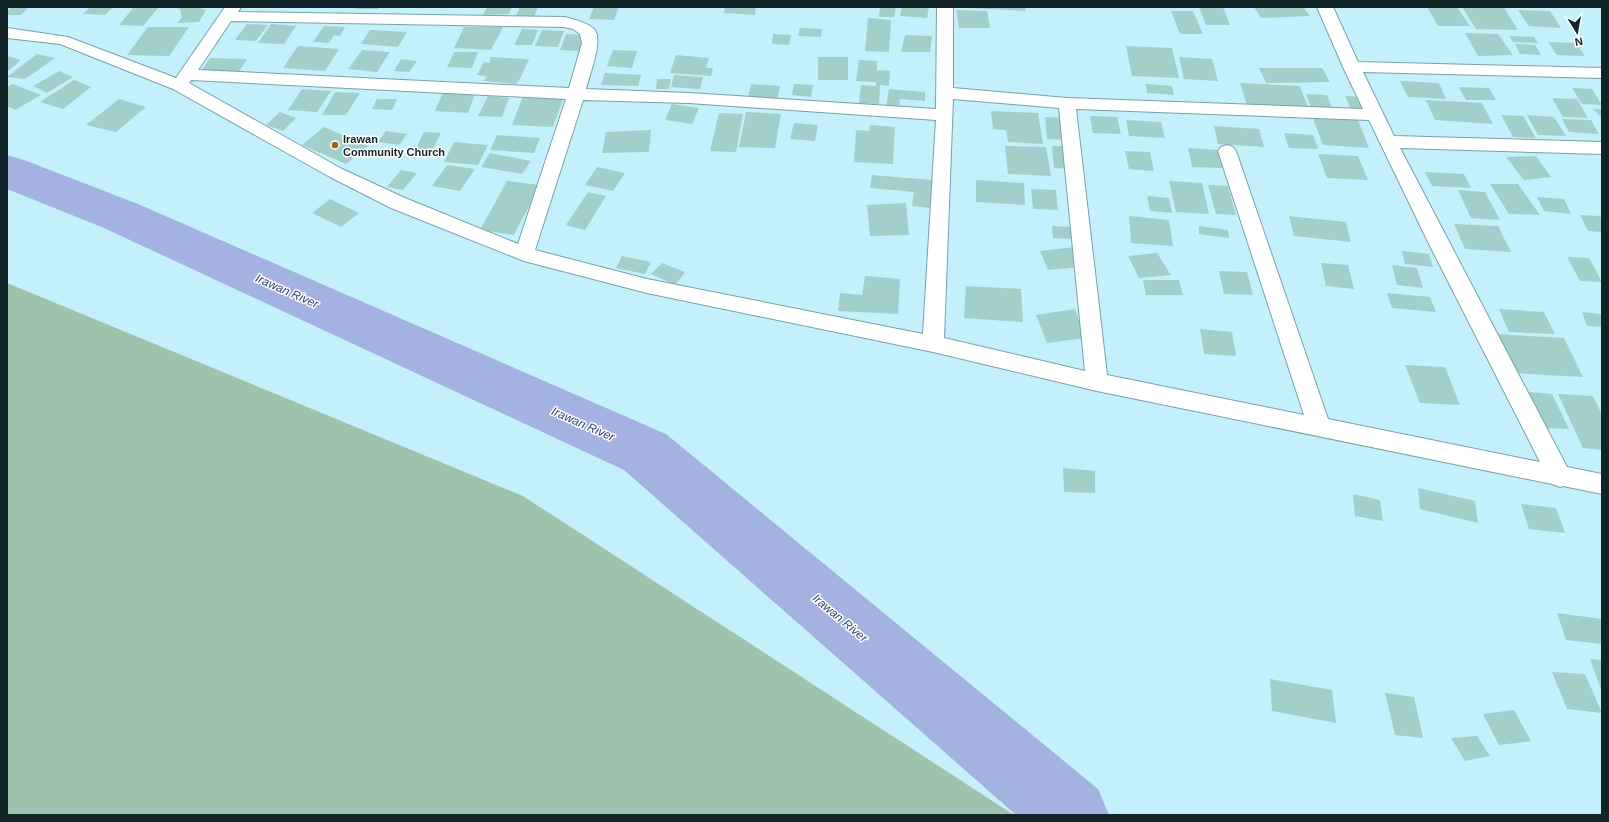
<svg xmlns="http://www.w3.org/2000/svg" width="1609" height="822" viewBox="0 0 1609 822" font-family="Arial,sans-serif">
<rect width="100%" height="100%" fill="#c4f0fb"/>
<path fill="#9ec2ac" d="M 7,283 L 523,496 L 1014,815 L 7,815 Z"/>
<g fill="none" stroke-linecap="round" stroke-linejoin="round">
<path fill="#a3b2e1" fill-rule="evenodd" d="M 7,155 L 24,160 L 138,204 L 666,434 L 1098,789 L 1109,815 L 1016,815 L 624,470 L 104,228 L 7,189 Z"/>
</g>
<path fill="#a2cfc9" d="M 11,7 L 29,7 L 21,15 L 7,15 L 7,11 Z
M 90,7 L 113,7 L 105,15 L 83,14 Z
M 134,7 L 159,7 L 143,26 L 119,25 Z
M 172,7 L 196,7 L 206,10 L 199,22 L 177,23 L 182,17 L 180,9 Z
M 357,7 L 379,7 L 378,9 L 356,9 Z
M 487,7 L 512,7 L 509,14 L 483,15 Z
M 520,7 L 538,7 L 533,19 L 515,18 Z
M 594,7 L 619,7 L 614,20 L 589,19 Z
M 725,7 L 756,7 L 755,15 L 724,13 Z
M 880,7 L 896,7 L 894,17 L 879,17 Z
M 902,7 L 929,7 L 927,18 L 900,16 Z
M 969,7 L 1025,7 L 1026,11 L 969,8 Z
M 1199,7 L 1223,7 L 1230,25 L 1206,25 Z
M 1254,7 L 1303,7 L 1310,16 L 1261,18 Z
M 1427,7 L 1457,7 L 1470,26 L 1438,26 Z
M 1462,7 L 1504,8 L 1518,30 L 1476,29 Z
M 956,10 L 987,11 L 990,28 L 959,28 Z
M 1518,10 L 1550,11 L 1561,28 L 1529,26 Z
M 1171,11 L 1193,11 L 1203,34 L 1180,34 Z
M 868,18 L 891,20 L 889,52 L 865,51 Z
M 247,24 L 268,25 L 256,41 L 235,40 Z
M 271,24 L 296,26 L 284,44 L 258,43 Z
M 324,26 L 345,27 L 340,36 L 334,35 L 329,43 L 313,42 Z
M 148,27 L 189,27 L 169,56 L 127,55 Z
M 464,27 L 503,27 L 491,50 L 454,48 Z
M 800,28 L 822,29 L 821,37 L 798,36 Z
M 522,29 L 538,30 L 532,45 L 514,45 Z
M 370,30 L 407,32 L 398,47 L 361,44 Z
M 542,30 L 564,31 L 558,47 L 535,46 Z
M 1465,33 L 1498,34 L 1513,55 L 1478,56 Z
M 566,34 L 586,35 L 580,51 L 560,50 Z
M 773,34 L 791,35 L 789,45 L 772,44 Z
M 905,35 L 932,36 L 930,52 L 901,52 Z
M 1509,36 L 1534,37 L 1538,43 L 1513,42 Z
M 1548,42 L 1576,43 L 1585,56 L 1557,55 Z
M 1515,44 L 1535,45 L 1541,55 L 1520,54 Z
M 298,46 L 339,49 L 325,71 L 283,68 Z
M 1126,46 L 1172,48 L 1179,78 L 1132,76 Z
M 362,50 L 390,52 L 377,72 L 348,69 Z
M 613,50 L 637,51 L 632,68 L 607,66 Z
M 454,52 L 478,52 L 472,68 L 447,67 Z
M 37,54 L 55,58 L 25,79 L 7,77 Z
M 676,55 L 709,58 L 706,68 L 713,68 L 711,76 L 670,73 Z
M 7,56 L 21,60 L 7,72 Z
M 490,57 L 529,59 L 520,79 L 516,84 L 484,81 L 487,76 L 477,75 L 484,62 L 490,63 Z
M 818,57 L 848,57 L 848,80 L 818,80 Z
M 1179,57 L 1212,59 L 1218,81 L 1184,79 Z
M 210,58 L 247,59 L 237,75 L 199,74 Z
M 401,59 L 417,61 L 409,72 L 394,71 Z
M 859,60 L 877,61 L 877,70 L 890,71 L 889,86 L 880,85 L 879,104 L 859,103 L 861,85 L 876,86 L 876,82 L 856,81 Z
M 1259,68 L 1322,68 L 1330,82 L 1266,83 Z
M 59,71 L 73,77 L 47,93 L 33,86 Z
M 605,73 L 641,75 L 638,86 L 601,85 Z
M 674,75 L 703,77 L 700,89 L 671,87 Z
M 657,79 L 671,79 L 669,89 L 656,89 Z
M 74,80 L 91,87 L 63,109 L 40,102 Z
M 1400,81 L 1439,83 L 1446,99 L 1408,97 Z
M 1240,83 L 1300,86 L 1308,108 L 1247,105 Z
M 13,84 L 41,95 L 15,110 L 7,106 L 7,87 Z
M 751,84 L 780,86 L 777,100 L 748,99 Z
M 794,84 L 813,85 L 811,97 L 792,95 Z
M 1146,84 L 1172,86 L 1174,95 L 1147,93 Z
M 1459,87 L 1489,88 L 1496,100 L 1466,100 Z
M 1572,88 L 1592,89 L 1602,105 L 1582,104 Z
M 302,89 L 331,91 L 317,112 L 288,110 Z
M 889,89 L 925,92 L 925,101 L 900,99 L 899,108 L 886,107 Z
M 335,92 L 360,93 L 346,115 L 322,115 Z
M 443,92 L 475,94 L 468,113 L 435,111 Z
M 1306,94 L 1327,95 L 1332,108 L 1311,107 Z
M 488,96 L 509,98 L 502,117 L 478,116 Z
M 523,96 L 563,99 L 553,127 L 512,125 Z
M 1345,96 L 1364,97 L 1370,110 L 1351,109 Z
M 1552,98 L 1577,99 L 1588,118 L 1563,117 Z
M 119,99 L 146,107 L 116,132 L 86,125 Z
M 377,99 L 397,99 L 392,110 L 372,109 Z
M 1426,100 L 1482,103 L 1493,124 L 1435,120 Z
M 672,104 L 699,108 L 692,124 L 665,120 Z
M 1593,109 L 1602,109 L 1602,118 Z
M 991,111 L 1038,113 L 1043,144 L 1008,142 L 1006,130 L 993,129 Z
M 280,112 L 296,118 L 283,131 L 266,125 Z
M 746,112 L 781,114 L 775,148 L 739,147 Z
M 719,113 L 743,114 L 736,152 L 710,151 Z
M 1501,115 L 1523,116 L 1536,138 L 1513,137 Z
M 1527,115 L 1554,117 L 1566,136 L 1538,135 Z
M 1090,116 L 1117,117 L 1121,134 L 1093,133 Z
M 1312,116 L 1357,118 L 1369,148 L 1323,145 Z
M 1045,117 L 1067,118 L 1069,140 L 1047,139 Z
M 1562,119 L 1591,120 L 1599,134 L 1569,132 Z
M 1126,120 L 1161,122 L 1165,138 L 1129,136 Z
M 794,123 L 818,125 L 815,141 L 790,139 Z
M 870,125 L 895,127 L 893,164 L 854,162 L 856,130 L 869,131 Z
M 1214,126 L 1259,129 L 1264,147 L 1218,144 Z
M 324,127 L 368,146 L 346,164 L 302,145 Z
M 651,130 L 649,152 L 602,153 L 606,132 Z
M 386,131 L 407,134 L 399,145 L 378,142 Z
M 424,132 L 441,133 L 432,151 L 415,150 Z
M 1284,133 L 1313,135 L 1318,149 L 1289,148 Z
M 497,135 L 540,138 L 534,153 L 490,150 Z
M 454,142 L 488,145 L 478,165 L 444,162 Z
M 1005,146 L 1046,147 L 1051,176 L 1008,174 Z
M 1052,146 L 1068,146 L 1071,169 L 1054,168 Z
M 1188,148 L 1218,150 L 1224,168 L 1192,167 Z
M 1125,151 L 1150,152 L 1154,171 L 1129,169 Z
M 490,153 L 531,161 L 522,174 L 481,167 Z
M 1318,154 L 1358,156 L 1368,180 L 1327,178 Z
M 1536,156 L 1551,177 L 1524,180 L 1506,157 Z
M 447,165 L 475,169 L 460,191 L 432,186 Z
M 597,167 L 625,173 L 613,191 L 585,185 Z
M 401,170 L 417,173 L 403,190 L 387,187 Z
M 1425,172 L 1464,174 L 1471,188 L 1432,186 Z
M 872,175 L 933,180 L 930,208 L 912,206 L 914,192 L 870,188 Z
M 976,180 L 1024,183 L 1025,205 L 976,202 Z
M 507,181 L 540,185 L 514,235 L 480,230 Z
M 1169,181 L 1202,183 L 1209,214 L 1176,212 Z
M 1490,184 L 1518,184 L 1540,215 L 1509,214 Z
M 1208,185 L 1228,186 L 1236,215 L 1216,214 Z
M 1031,189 L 1056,190 L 1058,210 L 1033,209 Z
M 1458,190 L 1485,192 L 1500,220 L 1471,218 Z
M 588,192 L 606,196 L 585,230 L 566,225 Z
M 1147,196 L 1169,198 L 1172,213 L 1150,211 Z
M 1537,197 L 1564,199 L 1571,214 L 1544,211 Z
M 330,199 L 359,213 L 341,227 L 312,213 Z
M 906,203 L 909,235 L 870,236 L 867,205 Z
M 1580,215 L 1600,216 L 1602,220 L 1602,232 L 1588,231 Z
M 1129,216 L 1169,220 L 1173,246 L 1131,243 Z
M 1289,216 L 1346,222 L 1351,242 L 1294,236 Z
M 1454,224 L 1498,226 L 1511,252 L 1465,249 Z
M 1052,226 L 1071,227 L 1073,239 L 1053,238 Z
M 1199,226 L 1228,230 L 1229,238 L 1199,234 Z
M 1075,247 L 1082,267 L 1048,270 L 1040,251 Z
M 1402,251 L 1429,254 L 1433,267 L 1405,264 Z
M 1157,253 L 1171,275 L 1139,278 L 1128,256 Z
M 622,256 L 651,262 L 645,274 L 616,268 Z
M 1567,257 L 1589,258 L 1602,282 L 1580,281 Z
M 662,263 L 685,272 L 675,285 L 651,274 Z
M 1321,263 L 1348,265 L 1354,289 L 1326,286 Z
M 1392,265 L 1417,268 L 1423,288 L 1397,285 Z
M 1219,271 L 1247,272 L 1253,295 L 1224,294 Z
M 865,276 L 900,279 L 898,314 L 838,311 L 840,293 L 862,295 Z
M 1143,280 L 1179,280 L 1183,295 L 1146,295 Z
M 966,286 L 1021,289 L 1023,322 L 964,318 Z
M 1387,293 L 1430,297 L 1436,312 L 1392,308 Z
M 1075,309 L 1085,338 L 1047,343 L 1036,315 Z
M 1499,309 L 1544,312 L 1555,334 L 1509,332 Z
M 1582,312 L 1601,314 L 1602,327 L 1587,326 Z
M 1200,329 L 1232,332 L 1236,356 L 1204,354 Z
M 1496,334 L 1564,338 L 1583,377 L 1513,373 Z
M 1405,365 L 1445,367 L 1460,405 L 1420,403 Z
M 1528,392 L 1552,394 L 1569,429 L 1544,428 Z
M 1558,394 L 1593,396 L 1602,415 L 1602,450 L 1583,448 Z
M 1063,468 L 1095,471 L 1095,493 L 1064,492 Z
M 1418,488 L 1475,501 L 1478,523 L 1420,509 Z
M 1353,494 L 1380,500 L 1383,521 L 1355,516 Z
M 1521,504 L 1556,508 L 1565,533 L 1529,529 Z
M 1557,613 L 1602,619 L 1602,644 L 1566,640 Z
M 1590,659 L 1602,660 L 1602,692 Z
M 1552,672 L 1585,674 L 1602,713 L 1567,709 Z
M 1270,679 L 1332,690 L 1336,723 L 1272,711 Z
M 1385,693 L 1414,697 L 1423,738 L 1395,735 Z
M 1514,710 L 1531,741 L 1499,745 L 1483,714 Z
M 1477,736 L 1490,756 L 1465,761 L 1451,738 Z"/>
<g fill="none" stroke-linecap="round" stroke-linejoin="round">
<defs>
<path id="street" d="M 225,7 L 241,7 L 238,12 L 565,17 C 575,20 586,22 594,29 C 604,39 589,76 586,89 L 689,93 L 936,109 L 937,7 L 953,7 L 953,88 L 1067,98 L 1363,109 L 1343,67 L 1317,7 L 1333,7 L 1358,62 L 1602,68 L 1602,78 L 1363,72 L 1394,136 L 1602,142 L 1602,154 L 1400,148 L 1567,467 L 1602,474 L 1602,494 L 1563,486 L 1560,487 L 1552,484 L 1097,391 L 933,352 L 647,293 L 524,261 L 391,208 L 330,177 L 173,89 L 60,44 L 7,38 L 7,28 L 68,37 L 176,78 ZM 231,21 L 564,27 L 573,29 L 580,34 L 582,43 L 569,88 L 198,70 ZM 191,80 L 566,99 L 518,244 L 405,198 L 342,169 L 189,83 ZM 953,99 L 1059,108 L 1085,371 L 944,338 ZM 583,100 L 689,103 L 936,120 L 923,334 L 647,279 L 535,250 ZM 1076,109 L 1369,120 L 1429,244 L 1540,462 L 1328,419 L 1236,151 L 1233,147 L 1227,145 L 1221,147 L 1218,151 L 1304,415 L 1107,375 Z"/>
</defs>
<use href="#street" stroke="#78a1ac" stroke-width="2"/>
<use href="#street" fill="#fff" fill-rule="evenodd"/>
</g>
<circle fill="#946314" stroke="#fff" stroke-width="1.5" cx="335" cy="145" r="4"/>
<g text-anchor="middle" stroke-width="3" stroke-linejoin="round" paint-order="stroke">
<g font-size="11" font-weight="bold" fill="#132428" stroke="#fff" text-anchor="start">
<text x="343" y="143">Irawan<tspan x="343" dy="13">Community Church</tspan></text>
</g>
<g font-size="12" font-style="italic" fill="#34427d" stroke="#fff">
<text transform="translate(287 291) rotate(24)" y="4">Irawan River</text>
<text transform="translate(583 424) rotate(24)" y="4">Irawan River</text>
<text transform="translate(840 618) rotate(40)" y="4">Irawan River</text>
</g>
</g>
<rect width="1609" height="822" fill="none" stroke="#132428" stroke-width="16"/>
<g transform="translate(1577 32) rotate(169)" stroke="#ffffff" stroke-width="3" paint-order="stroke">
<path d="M0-3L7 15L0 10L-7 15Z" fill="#132428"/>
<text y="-6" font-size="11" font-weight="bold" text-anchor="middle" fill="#132428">N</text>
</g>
</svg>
